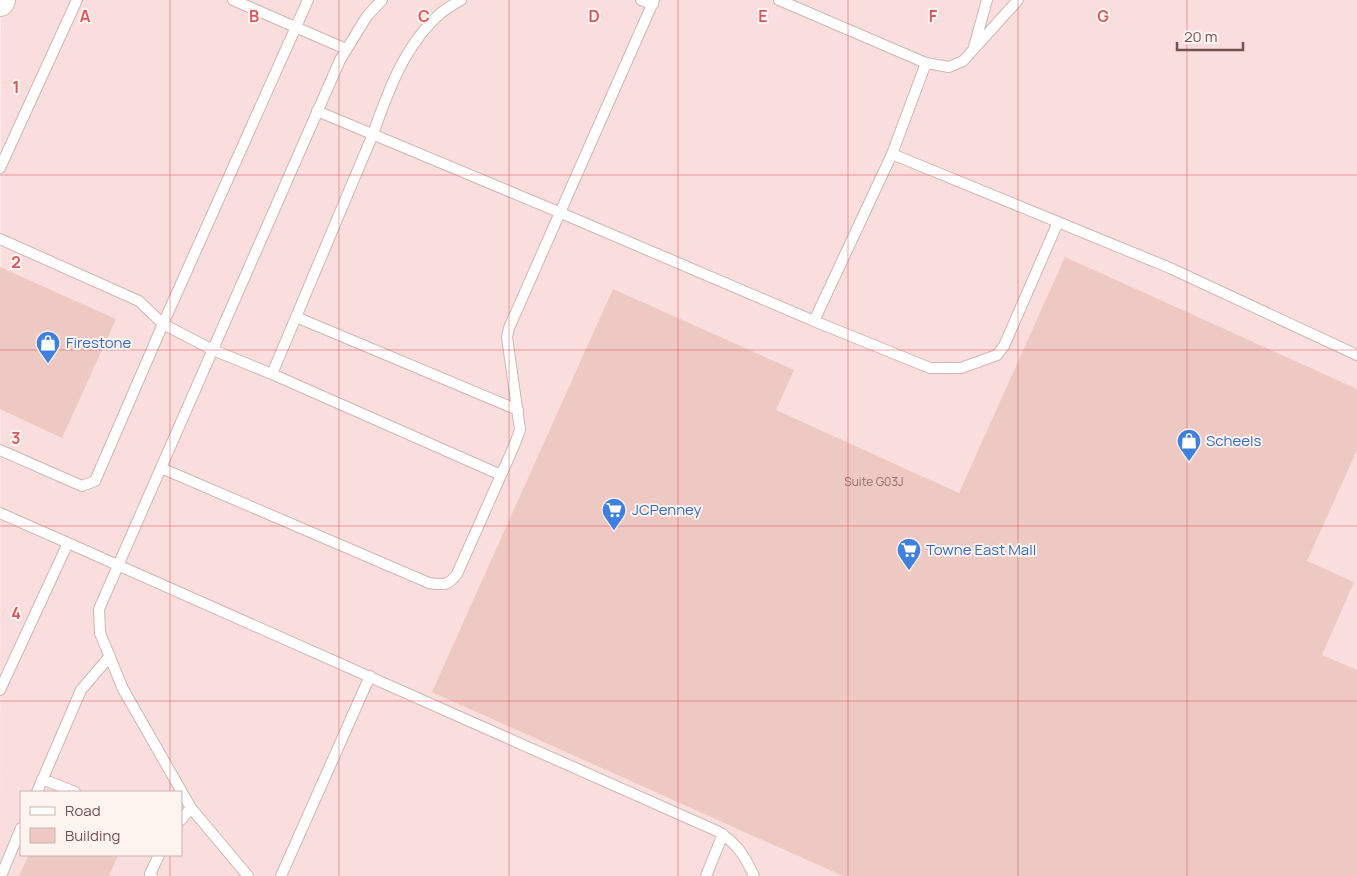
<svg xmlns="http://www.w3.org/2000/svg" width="1357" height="876" viewBox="0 0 1357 876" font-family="Manrope,sans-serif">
<rect width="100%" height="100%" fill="#fbefe9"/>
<path fill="#fadede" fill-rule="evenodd" d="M 1,0 L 1357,0 L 1357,876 L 0,876 ZM 21,792 L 181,792 L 181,855 L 21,855 Z"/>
<path fill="#eec8c2" d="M 1065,257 L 1357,389 L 1357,450 L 1307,561 L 1354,582 L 1322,655 L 1357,670 L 1357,876 L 843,876 L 432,692 L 613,289 L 794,370 L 776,410 L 959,493 Z
M 0,267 L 116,319 L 62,438 L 0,409 Z
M 29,855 L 118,855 L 109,876 L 19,876 Z"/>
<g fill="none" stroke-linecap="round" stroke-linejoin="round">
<defs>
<path id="lane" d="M 233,0 L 346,49
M 641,0 L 653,4
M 779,0 L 926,63 L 949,67 L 963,61 L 1018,0
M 974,47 L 987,0
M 926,63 L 892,154 L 1170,268 L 1357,355
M 317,111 L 561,213 L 814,321 L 892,154
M 0,168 L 77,0
M 0,239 L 139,301 L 163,324 L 213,350 L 272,374 L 373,134 C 388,91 405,44 441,13 C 447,8 454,4 461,0
M 296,317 L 518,410
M 814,321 L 930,368 L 961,368 L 997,355 L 1004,346 L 1058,222
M 272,374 L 501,475
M 0,450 L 82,486 L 95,481 L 163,324 L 308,0
M 161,468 L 429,583 C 444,585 448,586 457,574 L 514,446 L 520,430 L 507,337 L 509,328 L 654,0
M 0,513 L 68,543
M 0,690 L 68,543 L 717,831 C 736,842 745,856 754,876
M 42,779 L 75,792
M 37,792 L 81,690 L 110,656
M 181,820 L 191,808
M 1,876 L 21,828
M 152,876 L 150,874 L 159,855
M 248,876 L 191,808 L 123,689 L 100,633 L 99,609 L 340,60 L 367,16 L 382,0
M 281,876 L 370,676
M 706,876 L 723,834"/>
<path id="secondary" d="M 0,2 L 1,0"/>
</defs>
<use href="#lane" stroke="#ceb7b2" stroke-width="12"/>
<use href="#secondary" stroke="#d4b7b2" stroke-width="30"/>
<use href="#lane" stroke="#fff" stroke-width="10"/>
<use href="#secondary" stroke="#fff" stroke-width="28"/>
</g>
<path fill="none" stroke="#db585f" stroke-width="1" stroke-opacity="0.55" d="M 170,0 L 170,792M 339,0 L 339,876M 509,0 L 509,876M 678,0 L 678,876M 848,0 L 848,876M 1018,0 L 1018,876M 1187,0 L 1187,876M 0,175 L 1357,175M 0,350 L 1357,350M 0,526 L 1357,526M 0,701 L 1357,701M 170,855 L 170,876"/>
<defs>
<symbol id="shop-pin" viewBox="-11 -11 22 30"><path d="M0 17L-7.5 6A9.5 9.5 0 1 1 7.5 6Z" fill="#3f7fe0" stroke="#fef4ef"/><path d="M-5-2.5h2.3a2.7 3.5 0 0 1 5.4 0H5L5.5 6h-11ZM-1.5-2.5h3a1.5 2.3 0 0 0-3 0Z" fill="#fff"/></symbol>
<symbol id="supermarket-pin" viewBox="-11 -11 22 30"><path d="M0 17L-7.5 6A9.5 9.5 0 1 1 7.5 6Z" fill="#3f7fe0" stroke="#fef4ef"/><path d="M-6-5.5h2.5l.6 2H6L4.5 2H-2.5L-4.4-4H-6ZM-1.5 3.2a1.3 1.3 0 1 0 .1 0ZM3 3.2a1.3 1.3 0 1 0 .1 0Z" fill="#fff"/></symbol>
</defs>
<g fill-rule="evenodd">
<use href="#shop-pin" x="34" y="329" width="28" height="38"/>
<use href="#shop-pin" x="1175" y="427" width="28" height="38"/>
<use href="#supermarket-pin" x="600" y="496" width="28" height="38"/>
<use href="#supermarket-pin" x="895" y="536" width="28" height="38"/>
</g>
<g text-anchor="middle" stroke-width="4" stroke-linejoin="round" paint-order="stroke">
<g font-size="12" fill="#926f6b">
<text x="874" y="486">Suite G03J</text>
</g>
<g font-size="15" fill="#366cbe" stroke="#fef4ef" text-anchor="start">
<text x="66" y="348">Firestone</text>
<text x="1206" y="446">Scheels</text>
<text x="632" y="515">JCPenney</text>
<text x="926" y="555">Towne East Mall</text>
</g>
</g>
<g font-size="16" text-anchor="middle" font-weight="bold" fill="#db585f" stroke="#fef4ef" stroke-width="4" stroke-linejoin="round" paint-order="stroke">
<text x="85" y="22">A</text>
<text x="254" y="22">B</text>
<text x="424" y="22">C</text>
<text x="594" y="22">D</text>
<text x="763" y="22">E</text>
<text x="933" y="22">F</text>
<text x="1103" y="22">G</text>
<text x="16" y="93">1</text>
<text x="16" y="268">2</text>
<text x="16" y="444">3</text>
<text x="16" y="619">4</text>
</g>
<rect x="20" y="791" width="162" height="65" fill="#fef4ef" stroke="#c7b3af"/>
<rect x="30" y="807" width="25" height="8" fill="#ffffff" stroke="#c7b3af"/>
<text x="65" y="816" font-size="15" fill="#74514e">Road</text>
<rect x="30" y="828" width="25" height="15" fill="#eec8c2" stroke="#c7b3af"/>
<text x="65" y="841" font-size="15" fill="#74514e">Building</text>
<path d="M1177 42v8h66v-8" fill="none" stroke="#74514e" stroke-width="2.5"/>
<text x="1184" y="42" font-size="15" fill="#74514e" stroke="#fef4ef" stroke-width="4" paint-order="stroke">20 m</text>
</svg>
